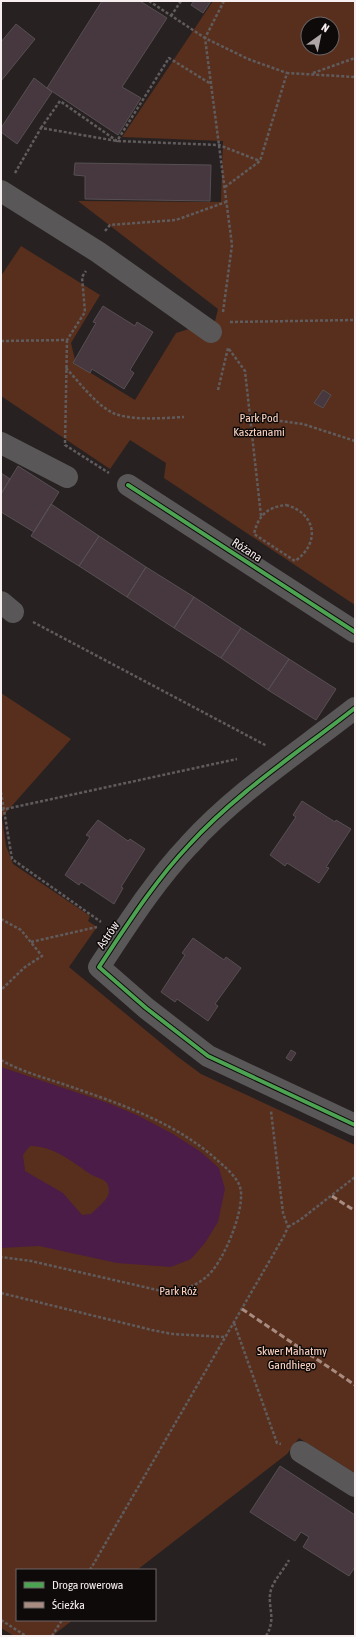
<svg xmlns="http://www.w3.org/2000/svg" width="356" height="1637" viewBox="0 0 356 1637" font-family="'Asap Condensed',sans-serif">
<rect width="100%" height="100%" fill="#282122"/>
<path fill="#582f1c" fill-rule="evenodd" d="M 213,1 L 355,1 L 355,605 L 164,478 L 166,463 L 130,440 L 110,469 L 1,396 L 1,276 L 21,246 L 100,295 L 71,343 L 76,364 L 135,400 L 176,333 L 189,329 L 210,342 L 218,309 L 78,201 L 221,202 L 223,141 L 122,137 ZM 308,24 L 332,24 L 332,48 L 308,48 Z
M 1,693 L 71,739 L 2,817 L 6,846 L 13,864 L 90,916 L 88,921 L 97,927 L 69,967 L 178,1057 L 201,1074 L 355,1145 L 355,1473 L 299,1438 L 287,1454 L 137,1570 L 17,1570 L 17,1620 L 73,1620 L 52,1636 L 14,1636 L 1,1628 Z"/>
<path fill="#4b1c47" fill-rule="evenodd" d="M 1,1067 L 108,1103 L 139,1116 L 173,1134 L 201,1152 L 219,1168 L 225,1189 L 218,1222 L 205,1243 L 191,1259 L 171,1267 L 117,1263 L 39,1246 L 1,1248 ZM 30,1146 C 54,1146 71,1161 90,1174 C 98,1179 109,1178 109,1191 C 109,1199 97,1208 91,1214 L 82,1215 L 63,1193 L 25,1171 L 23,1155 Z"/>
<path fill="#47373f" stroke="#565052" d="M 102,1 L 140,1 L 167,18 L 122,87 L 141,98 L 118,135 L 47,88 Z
M 194,1 L 211,1 L 203,13 L 191,5 Z
M 16,24 L 35,39 L 1,81 L 1,42 Z
M 34,78 L 52,92 L 17,144 L 1,132 L 1,128 Z
M 75,163 L 211,165 L 210,201 L 85,199 L 85,176 L 74,175 Z
M 103,306 L 135,326 L 137,322 L 153,332 L 130,370 L 134,373 L 124,389 L 92,369 L 90,373 L 73,363 L 96,323 L 93,322 Z
M 323,390 L 331,395 L 323,408 L 314,403 Z
M 18,466 L 59,492 L 34,532 L 1,512 L 1,494 Z
M 1,473 L 10,479 L 1,494 Z
M 51,504 L 99,536 L 79,566 L 31,536 Z
M 99,536 L 146,567 L 127,597 L 79,566 Z
M 146,567 L 194,597 L 174,628 L 127,597 Z
M 194,597 L 241,628 L 221,658 L 174,628 Z
M 241,628 L 289,659 L 268,690 L 221,658 Z
M 289,659 L 336,689 L 316,720 L 268,690 Z
M 302,801 L 335,822 L 336,820 L 351,829 L 326,867 L 329,868 L 319,883 L 287,863 L 285,866 L 270,855 L 296,817 L 293,815 Z
M 98,820 L 128,841 L 130,839 L 145,849 L 121,887 L 123,888 L 114,904 L 81,882 L 79,885 L 65,875 L 90,837 L 86,835 Z
M 193,938 L 224,960 L 226,957 L 241,968 L 215,1004 L 218,1006 L 208,1021 L 177,999 L 175,1002 L 161,992 L 185,955 L 182,953 Z
M 291,1050 L 296,1053 L 291,1061 L 286,1058 Z
M 280,1466 L 355,1515 L 355,1567 L 349,1576 L 303,1547 L 309,1537 L 301,1532 L 295,1541 L 250,1512 Z"/>
<g fill="none" stroke-linecap="round" stroke-linejoin="round">
<path stroke="#605c5d" stroke-width="2.5" stroke-dasharray="3 2" stroke-linecap="butt" d="M 149,1 L 205,38 L 248,59 L 287,73
M 171,16 L 181,1
M 313,73 L 355,58
M 41,128 L 60,101 L 117,141 L 169,58 L 211,84
M 15,173 L 41,128 L 117,141 L 219,145 L 260,161
M 225,187 L 260,161 L 287,73 L 355,77
M 105,231 L 110,225 L 176,220 L 226,202
M 223,312 L 232,245 L 205,38 L 224,1
M 230,322 L 355,320
M 67,340 L 65,445 L 109,473
M 1,341 L 67,340 L 85,312 L 82,277 L 86,271
M 229,349 L 245,371 L 261,516
M 66,368 C 80,383 95,404 113,413 C 132,421 163,418 184,417
M 218,390 L 228,348
M 250,417 L 303,424 L 355,441
M 286,505 C 316,513 321,543 295,561 L 254,534 C 258,516 267,507 286,505 Z
M 33,622 L 267,746
M 1,792 L 12,859 L 101,922
M 1,810 L 237,759
M 1,919 L 21,930 L 42,956 L 25,967 L 1,990
M 31,942 L 97,927
M 1,1060 C 20,1071 42,1077 63,1084 C 117,1103 174,1121 217,1160 C 225,1167 237,1177 240,1187 C 245,1203 232,1237 224,1252 C 210,1280 196,1288 166,1292 L 31,1261 L 1,1257
M 288,1227 L 300,1220 L 355,1177
M 1,1293 L 152,1330 L 172,1334 L 225,1337
M 234,1323 L 277,1443 L 281,1444
M 90,1570 L 284,1236 L 288,1227 L 283,1213 L 271,1111
M 1,1620 L 26,1636
M 52,1636 L 62,1620
M 266,1636 C 278,1617 265,1604 272,1587 C 276,1578 284,1569 289,1560"/>
<path stroke="#595757" stroke-width="22" d="M 1,191 L 98,252 L 211,332
M 1,443 L 67,477
M 128,485 L 355,632
M 1,602 L 13,612
M 355,708 C 299,752 236,793 189,845 C 154,882 127,925 99,967 L 146,1008 L 208,1056 L 355,1125
M 301,1452 L 355,1486"/>
<path stroke="#a88b81" stroke-width="3" stroke-dasharray="6 3" stroke-linecap="butt" d="M 332,1196 L 355,1211
M 242,1309 L 355,1385"/>
<defs>
<path id="cycleway" d="M 128,485 L 355,632
M 355,708 C 299,752 236,793 189,845 C 154,882 127,925 99,967 L 146,1008 L 208,1056 L 355,1125"/>
</defs>
<use href="#cycleway" stroke="#0f0a0a" stroke-width="6"/>
<use href="#cycleway" stroke="#4ca352" stroke-width="4"/>
</g>
<g text-anchor="middle" stroke-width="3" stroke-linejoin="round" paint-order="stroke">
<g font-size="12" fill="#fcd3c1" stroke="#0f0a0a">
<text x="259" y="422">Park Pod<tspan x="259" dy="14">Kasztanami</tspan></text>
<text x="178" y="1295">Park Róż</text>
<text x="292" y="1355">Skwer Mahatmy<tspan x="292" dy="14">Gandhiego</tspan></text>
</g>
<g font-size="12" fill="#f7eeef" stroke="#0f0a0a">
<text transform="translate(247 550) rotate(33)" y="4">Różana</text>
<text transform="translate(108 935) rotate(-56)" y="4">Astrów</text>
</g>
</g>
<rect width="356" height="1637" fill="none" stroke="#f7eeef" stroke-width="4"/>
<rect x="16" y="1569" width="140" height="52" fill="#0f0a0a" stroke="#6c6566"/>
<rect x="24" y="1582" width="20" height="6" fill="#4ca352" stroke="#6c6566"/>
<text x="52" y="1589" font-size="12" fill="#f7eeef">Droga rowerowa</text>
<rect x="24" y="1602" width="20" height="6" fill="#a88b81" stroke="#6c6566"/>
<text x="52" y="1609" font-size="12" fill="#f7eeef">Ścieżka</text>
<g transform="translate(320 36) rotate(33)"><circle r="19" fill="#0f0a0a" stroke="#6c6566"/>
<path d="M0-3L7 15L0 10L-7 15Z" fill="#afa6a7"/>
<text y="-6" font-size="11" font-weight="bold" text-anchor="middle" fill="#f7eeef">N</text>
</g>
</svg>
